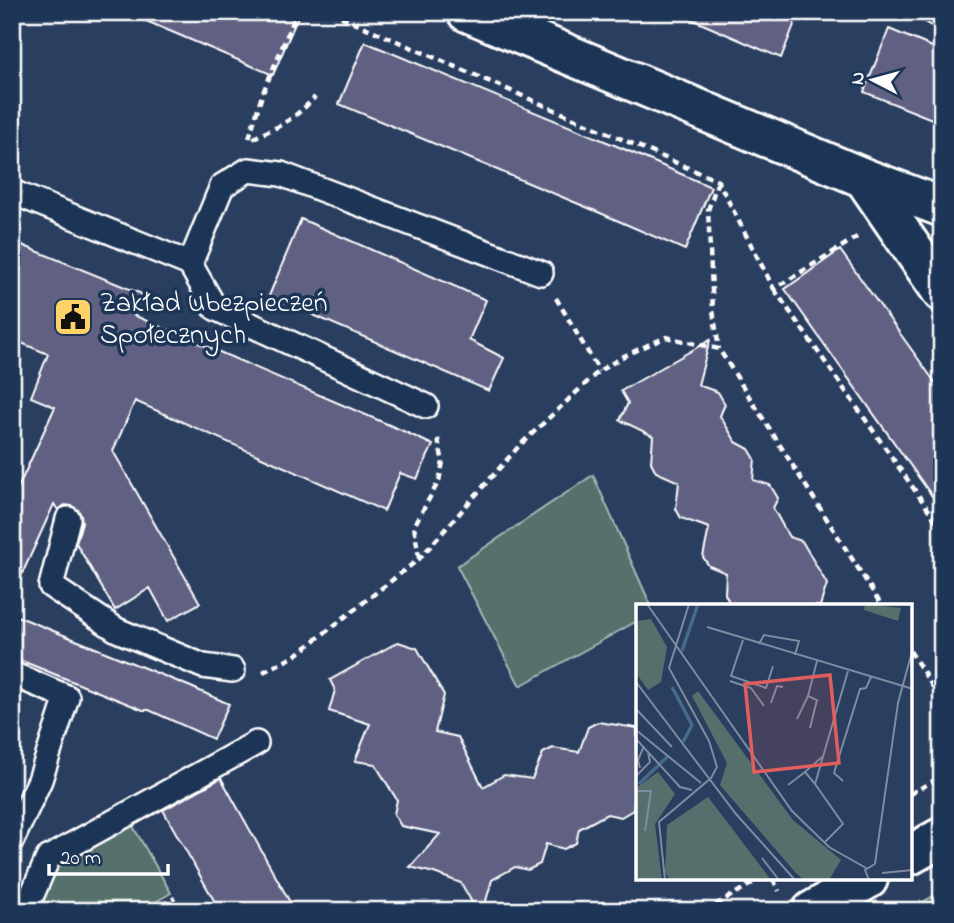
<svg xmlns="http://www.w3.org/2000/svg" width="954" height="923" viewBox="0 0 954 923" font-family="'Indie Flower',sans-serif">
<rect width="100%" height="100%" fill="#2a3e60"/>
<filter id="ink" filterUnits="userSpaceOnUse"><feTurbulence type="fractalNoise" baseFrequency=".0143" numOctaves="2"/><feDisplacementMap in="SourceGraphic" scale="14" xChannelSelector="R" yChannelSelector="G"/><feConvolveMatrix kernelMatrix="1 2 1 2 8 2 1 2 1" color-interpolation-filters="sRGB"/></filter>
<g filter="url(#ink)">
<path fill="#566f6c" stroke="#aab7b6" stroke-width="2" d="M 593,475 L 651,606 L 637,606 L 637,621 L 520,686 L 457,566 Z
M 130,821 L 171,893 L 140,911 L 117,911 L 114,905 L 108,909 L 108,911 L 34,911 L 54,864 Z
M 942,891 L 942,911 L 907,911 Z"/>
<path fill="#606083" stroke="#fff" stroke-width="2" d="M 125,12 L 300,12 L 273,75 Z
M 675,12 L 799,12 L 781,58 Z
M 889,29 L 942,51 L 942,123 L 864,92 Z
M 365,42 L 624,149 L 711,187 L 685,250 L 598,212 L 339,104 Z
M 301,219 L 486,300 L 469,340 L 504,358 L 489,391 L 269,296 Z
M 12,241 L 142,294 L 133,315 L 401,430 L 433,445 L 417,479 L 400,473 L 384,511 L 135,401 L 113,451 L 200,603 L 168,621 L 150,588 L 115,610 L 76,543 L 82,522 L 81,515 L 78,510 L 72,506 L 65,505 L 58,510 L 54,504 L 12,596 L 12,501 L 55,407 L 31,397 L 48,354 L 12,339 Z
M 840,250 L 942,392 L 942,510 L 785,289 Z
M 710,340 L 698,385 L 718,392 L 725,404 L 720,416 L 736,442 L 749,449 L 755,459 L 753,480 L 770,485 L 778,498 L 773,508 L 789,537 L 802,541 L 827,584 L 820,606 L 731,606 L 725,594 L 726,573 L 709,566 L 703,557 L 709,528 L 681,518 L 676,509 L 679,482 L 656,472 L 651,462 L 653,436 L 620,420 L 628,403 L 621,391 Z
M 12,614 L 191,687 L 229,704 L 213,739 L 149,710 L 143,710 L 12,657 Z
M 398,642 L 417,648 L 444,695 L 435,732 L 458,737 L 483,787 L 504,775 L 532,779 L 543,753 L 553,748 L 579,752 L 588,727 L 598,722 L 637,728 L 637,796 L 635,797 L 633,810 L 621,817 L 607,814 L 579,829 L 576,843 L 564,849 L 546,844 L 540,864 L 528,870 L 515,867 L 492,880 L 483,911 L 477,911 L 461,883 L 434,873 L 410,867 L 440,834 L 401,826 L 394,814 L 397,800 L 375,764 L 355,761 L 370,724 L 329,711 L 335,690 L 330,680 Z
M 221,778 L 295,911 L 220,911 L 163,810 Z"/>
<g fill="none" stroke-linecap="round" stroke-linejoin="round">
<defs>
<path id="lane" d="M 933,12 L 942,17
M 12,192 L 190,264 L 222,186 L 248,170 L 281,174 L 541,273
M 190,264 L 215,308 L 426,406
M 68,519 L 51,586 L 117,630 L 203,666 L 233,670
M 12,674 L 67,697 L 40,780 L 12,840
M 25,911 L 48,858 L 256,743"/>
<path id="street" d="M 467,12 L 864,178 L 942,207
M 864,178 L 942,292"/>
<path id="secondary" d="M 910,855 L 942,837
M 812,911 L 868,879"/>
</defs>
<use href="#lane" stroke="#fff" stroke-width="28"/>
<use href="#street" stroke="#fff" stroke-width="44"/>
<use href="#secondary" stroke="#fff" stroke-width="44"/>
<path stroke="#fff" stroke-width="4.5" stroke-dasharray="7 5" stroke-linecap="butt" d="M 330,12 L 718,181 L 774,289 L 857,237
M 249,138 L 262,95 L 297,12
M 253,139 C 261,133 270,131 279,126 C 293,118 304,109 315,97
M 718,181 L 708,210 L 713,310 L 719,349
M 774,289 L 942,529
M 556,298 L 599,371
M 419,558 L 414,526 L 439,481 L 443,462 L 437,435
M 910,651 L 936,692
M 263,672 L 295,656 L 419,559 L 520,445 L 599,371 L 624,356 L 666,337 L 719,349 L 882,606
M 910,794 L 942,776
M 773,879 L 779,891
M 110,907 L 112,911
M 151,911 L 175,898
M 705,911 L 760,879"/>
<use href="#lane" stroke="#1d3557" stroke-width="23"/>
<use href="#street" stroke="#1d3557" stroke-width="38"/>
<use href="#secondary" stroke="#1d3557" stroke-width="38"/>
</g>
</g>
<defs>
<symbol id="civic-square" viewBox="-11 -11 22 22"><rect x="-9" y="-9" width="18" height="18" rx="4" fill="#ffd166" stroke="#1d3557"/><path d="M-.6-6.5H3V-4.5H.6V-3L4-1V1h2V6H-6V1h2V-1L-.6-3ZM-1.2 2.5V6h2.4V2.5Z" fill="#111"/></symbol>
</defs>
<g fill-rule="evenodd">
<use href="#civic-square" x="51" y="295" width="44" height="44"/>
</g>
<g text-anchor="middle" stroke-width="7" stroke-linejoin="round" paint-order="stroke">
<g font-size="28" fill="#fff" stroke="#1d3557" text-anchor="start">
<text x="100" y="311">Zakład Ubezpieczeń<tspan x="100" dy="32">Społecznych</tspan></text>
</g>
</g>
<g transform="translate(636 604)">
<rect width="276" height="276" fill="#2a3e60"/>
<path d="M 229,0 L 265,4 L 262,17 L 228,6 ZM 15,15 L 31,43 L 25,78 L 12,86 L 0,69 L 0,17 ZM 62,87 L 157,216 L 205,256 L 193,276 L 168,276 L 160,269 L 84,181 L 91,159 L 56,92 ZM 22,168 L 39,190 L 19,220 L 26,276 L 0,276 L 0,184 ZM 72,193 L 95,223 L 135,276 L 34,276 L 29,268 L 31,221 Z" fill="#566f6c"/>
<path fill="none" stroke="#456a8c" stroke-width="3.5" d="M 46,47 L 62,0M 36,83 L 56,121 L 47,138M 3,180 L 32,152"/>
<path fill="none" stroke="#7f8ba0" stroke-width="2" d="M 11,0 L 156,207 L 193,243 L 230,264M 71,23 L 277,85M 107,36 L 95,72 L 130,84 L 137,62M 123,40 L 128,31 L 163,37 L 159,51M 94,77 L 115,84 L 128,102M 0,78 L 100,210 L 159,276M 135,99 L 141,82 L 147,83M 0,105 L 36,143M 161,115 L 172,92M 174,124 L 181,96 L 172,92 L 181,57M 0,126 L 65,179M 0,135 L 44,183 L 56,186M 186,153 L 169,168 L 179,180 L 212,67M 4,164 L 2,156 L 8,142M 0,172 L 14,158 L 12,148M 207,177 L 198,169 L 224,85 L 230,84 L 235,73M 179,180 L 207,220 L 188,239M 152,181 L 169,168M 2,187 L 15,187 L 9,227M 126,254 L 143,276M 239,260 L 262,99 L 277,44M 246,269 L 277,266M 29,276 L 23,218 L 75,174 L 81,163 L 73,137 L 33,64 L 53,0M 233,276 L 229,266 L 239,260"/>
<path fill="#e05e5e" fill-opacity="0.15" stroke="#e05e5e" stroke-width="3.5" d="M 194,71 L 203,159 L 118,168 L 109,80 Z"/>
<rect width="276" height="276" fill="none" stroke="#fff" stroke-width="3.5"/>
</g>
<rect width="954" height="923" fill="none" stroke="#1d3557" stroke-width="42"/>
<rect x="21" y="21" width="912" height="881" fill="none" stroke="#fff" stroke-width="2.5" filter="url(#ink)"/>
<g transform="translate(873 80) rotate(276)" stroke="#1d3557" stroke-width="5" paint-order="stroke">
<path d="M0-5L12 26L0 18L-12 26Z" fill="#ffffff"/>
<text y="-10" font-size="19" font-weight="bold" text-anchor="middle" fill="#ffffff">N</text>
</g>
<path d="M49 864v10h119v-10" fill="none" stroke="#ffffff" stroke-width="3.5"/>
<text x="60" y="864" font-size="21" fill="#ffffff" stroke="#1d3557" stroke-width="5" paint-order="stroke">20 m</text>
</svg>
